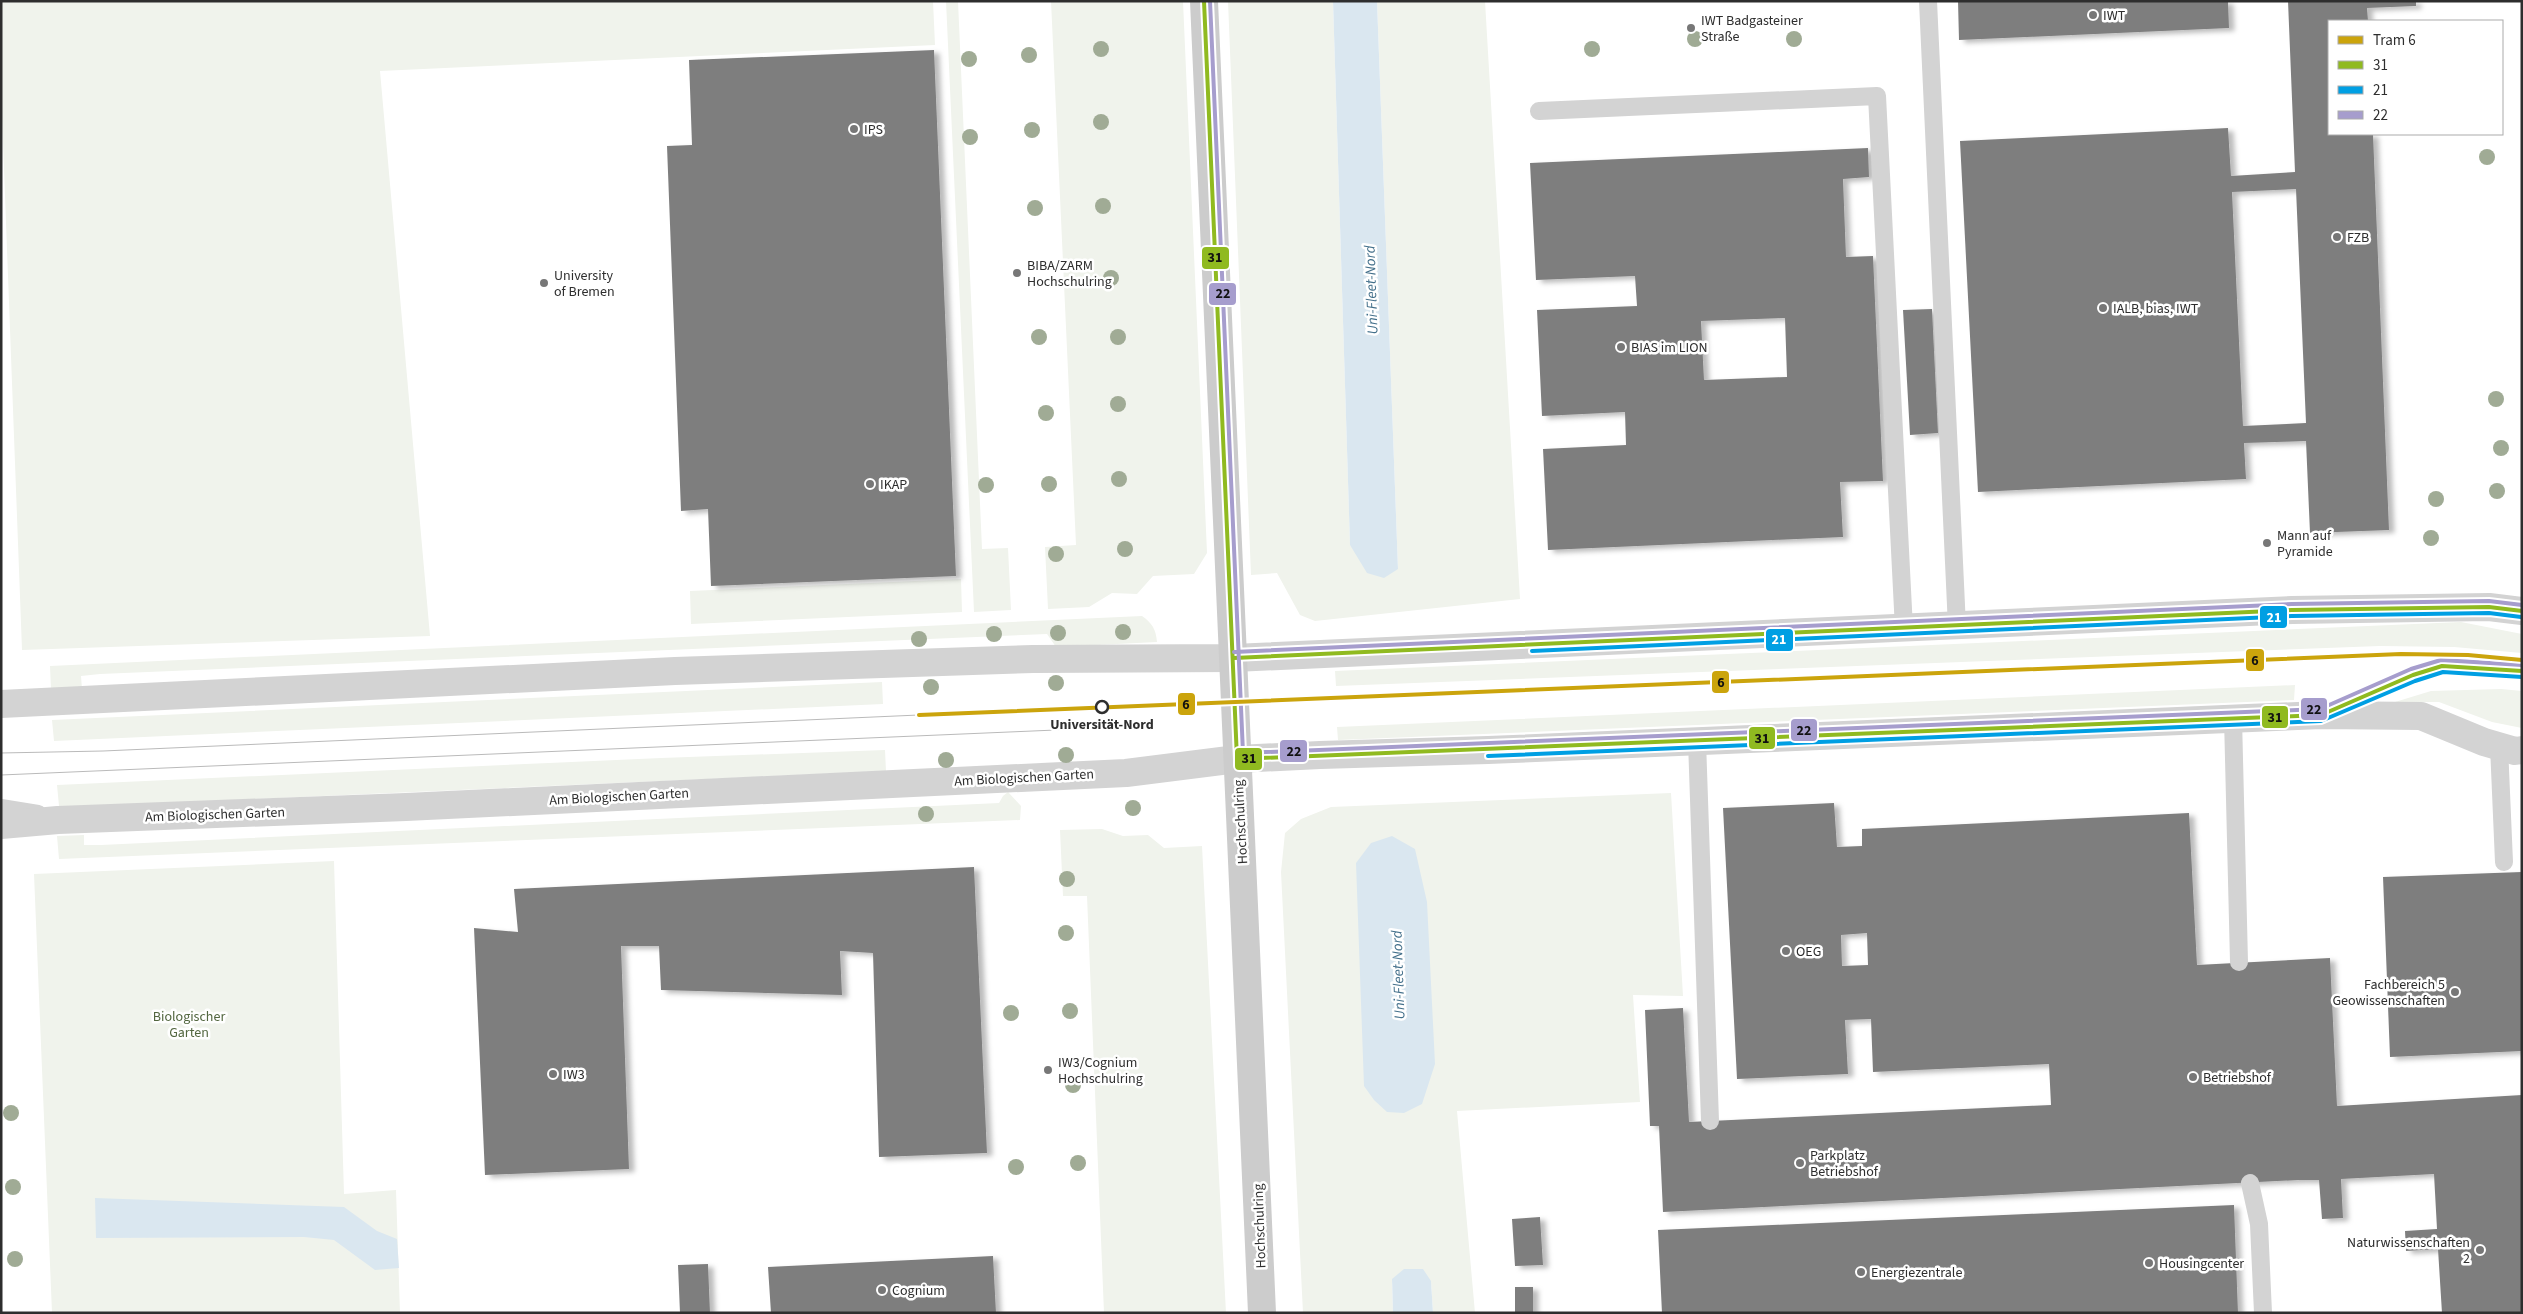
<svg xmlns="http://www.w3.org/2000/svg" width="2523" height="1314" viewBox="0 0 2523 1314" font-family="'Source Sans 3',sans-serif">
<defs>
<filter id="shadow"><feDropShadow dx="5.5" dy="3" stdDeviation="2.5" flood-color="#0004"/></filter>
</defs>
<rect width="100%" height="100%" fill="#fff"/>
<path fill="#f0f3ec" d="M 1,1 L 933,1 L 935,45 L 380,71 L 430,636 L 22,650 L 1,89 Z
M 946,1 L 958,1 L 982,549 L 1008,548 L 1011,610 L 974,612 Z
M 1051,1 L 1183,1 L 1207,553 L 1194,574 L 1153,576 L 1137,594 L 1112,593 L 1089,607 L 1048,609 L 1045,547 L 1076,545 Z
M 1228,1 L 1333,1 L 1350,545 L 1398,569 L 1377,1 L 1485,1 L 1520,599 L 1315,621 L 1300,615 L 1277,573 L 1251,575 Z
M 961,579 L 962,612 L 691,624 L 690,591 Z
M 1142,616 C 1152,623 1156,629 1157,642 L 1056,647 L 1047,634 L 100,674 L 81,676 L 82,689 L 51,690 L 50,666 Z
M 2461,622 L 2522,634 L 2522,653 L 2454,647 L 2380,646 L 1336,686 L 1335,671 Z
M 882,682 L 883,704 L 54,741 L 52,720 Z
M 2295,685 L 2294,700 L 1338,740 L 1337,727 Z
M 2501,689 L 2522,691 L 2522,728 L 2492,722 L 2439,702 L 2395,702 L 2431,691 Z
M 885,750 L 886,771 L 98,806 L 59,806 L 57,785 L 661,758 Z
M 1008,792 L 1021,806 L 1020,820 L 59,859 L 57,836 L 84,835 L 84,845 L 101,845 L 999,803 L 1003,796 Z
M 1671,793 L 1683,996 L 1633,995 L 1640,1102 L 1457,1111 L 1475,1313 L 1433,1313 L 1431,1281 L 1392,1279 L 1393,1313 L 1303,1313 L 1281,872 L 1285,833 L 1301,819 L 1331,807 Z
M 1102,829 L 1123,836 L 1148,835 L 1164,848 L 1202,846 L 1226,1313 L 1104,1313 L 1087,896 L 1063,896 L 1060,830 Z
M 334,861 L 344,1194 L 396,1190 L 400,1313 L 52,1313 L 34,874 Z"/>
<path fill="#dae7f0" d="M 1333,1 L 1377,1 L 1398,569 L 1384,578 L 1367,573 L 1350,545 Z
M 1392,836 L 1415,849 L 1427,902 L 1435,1064 L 1422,1104 L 1404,1113 L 1387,1112 L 1374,1100 L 1364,1086 L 1356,863 L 1371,843 Z
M 95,1198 L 344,1207 L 377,1231 L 397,1239 L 399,1268 L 375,1270 L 334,1240 L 304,1237 L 96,1238 Z
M 1404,1269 L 1423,1269 L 1431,1281 L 1433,1313 L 1393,1313 L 1392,1279 Z"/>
<path fill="#7e7e7e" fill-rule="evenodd" filter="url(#shadow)" d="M 1958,1 L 2228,1 L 2229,28 L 1959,40 Z
M 2288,1 L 2416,1 L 2416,6 L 2367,8 L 2368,21 L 2329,21 L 2329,134 L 2373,134 L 2389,530 L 2310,533 L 2306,441 L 2244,443 L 2246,479 L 1978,492 L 1960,141 L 2228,128 L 2231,176 L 2295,172 ZM 2296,189 L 2306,423 L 2243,426 L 2232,192 Z
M 934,50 L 956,576 L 711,586 L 708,509 L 681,511 L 667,146 L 692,145 L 689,60 Z
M 1868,148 L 1869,177 L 1843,179 L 1846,257 L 1873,256 L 1883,481 L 1840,482 L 1843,537 L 1548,550 L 1543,449 L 1626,445 L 1625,412 L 1542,416 L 1537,310 L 1637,306 L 1635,276 L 1536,280 L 1530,163 ZM 1785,318 L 1787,377 L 1704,380 L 1701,321 Z
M 1932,309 L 1938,433 L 1910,435 L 1903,310 Z
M 1834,803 L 1837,847 L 1862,846 L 1862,829 L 2189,813 L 2197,965 L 2330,958 L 2337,1106 L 2522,1095 L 2522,1313 L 2442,1313 L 2438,1249 L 2406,1251 L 2405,1231 L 2437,1229 L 2434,1174 L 2341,1179 L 2343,1218 L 2322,1219 L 2319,1180 L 2299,1180 L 1663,1212 L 1659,1126 L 1650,1126 L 1645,1010 L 1683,1008 L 1689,1122 L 2051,1105 L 2049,1064 L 1873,1072 L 1871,1019 L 1845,1020 L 1848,1074 L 1737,1079 L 1723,808 ZM 1867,933 L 1868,965 L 1842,966 L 1841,935 Z
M 974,867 L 987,1153 L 879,1157 L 873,953 L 840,951 L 842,995 L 661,990 L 659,946 L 621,946 L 629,1169 L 485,1175 L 474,928 L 518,932 L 514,889 Z
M 2522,872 L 2522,1051 L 2390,1057 L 2383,877 Z
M 2234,1205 L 2238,1313 L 1662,1313 L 1658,1230 Z
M 1540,1217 L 1543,1265 L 1515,1266 L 1512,1219 Z
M 993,1256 L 996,1313 L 771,1313 L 768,1267 Z
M 708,1264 L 710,1313 L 680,1313 L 678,1265 Z
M 1515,1287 L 1533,1287 L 1533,1313 L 1515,1313 Z"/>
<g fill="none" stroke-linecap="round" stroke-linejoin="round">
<path stroke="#d3d3d3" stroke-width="18" d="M 1928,1 L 1957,627
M 1539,111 L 1877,96 L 1904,629
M 2331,711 L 2413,675 L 2442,666 L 2522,671
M 2233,718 L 2239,962
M 1697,741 L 1710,1121
M 2499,746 L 2504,862
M 1,808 L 38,814
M 2250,1183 L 2259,1224 L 2263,1313"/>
<path stroke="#d3d3d3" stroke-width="28" d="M 1,704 L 675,671 L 1033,659 L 1234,658 L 2292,610 L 2489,607 L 2522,611
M 1,825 L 58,820 L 406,807 L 1126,773 L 1237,759 L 1320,755 L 1488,750 L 2321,715 L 2421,716 L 2484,742 L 2515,751 L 2522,750"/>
<path stroke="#ccc" stroke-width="28" d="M 1204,1 L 1262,1313"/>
<path stroke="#bababa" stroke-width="1" d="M 1,753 L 103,751 L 919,715
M 1,775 L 1103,728"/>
<defs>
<path id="bus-1" d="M 1204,1 L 1237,759 L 2321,715 L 2413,675 L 2442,666 L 2522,671
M 1234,658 L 2292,610 L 2489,607 L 2522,611"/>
<path id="bus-2" d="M 1532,651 L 2292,616 L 2489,613 L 2521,617
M 1488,756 L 2321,721 L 2415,681 L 2443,672 L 2522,677"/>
<path id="bus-3" d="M 1210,1 L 1243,753 L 2320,709 L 2411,669 L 2441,660 L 2522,665
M 1234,652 L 2292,604 L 2489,601 L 2522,605"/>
</defs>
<use href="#bus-1" stroke="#fff" stroke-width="8"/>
<use href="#bus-2" stroke="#fff" stroke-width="8"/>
<use href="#bus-3" stroke="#fff" stroke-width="8"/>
<use href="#bus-1" stroke="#90ba20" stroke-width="4"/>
<use href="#bus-2" stroke="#009fe3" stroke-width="4"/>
<use href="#bus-3" stroke="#a69dcd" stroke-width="4"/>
<defs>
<path id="tram-1" d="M 919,715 L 2401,654 L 2468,655 L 2522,660"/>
</defs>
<use href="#tram-1" stroke="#fff" stroke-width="8"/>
<use href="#tram-1" stroke="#cba40c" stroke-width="4"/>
</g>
<g fill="#a0ab95">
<circle cx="1695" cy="39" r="8"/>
<circle cx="1794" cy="39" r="8"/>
<circle cx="1101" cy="49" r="8"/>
<circle cx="1592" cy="49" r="8"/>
<circle cx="1029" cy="55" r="8"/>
<circle cx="969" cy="59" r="8"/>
<circle cx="1101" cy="122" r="8"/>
<circle cx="1032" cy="130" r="8"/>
<circle cx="970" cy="137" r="8"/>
<circle cx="2487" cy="157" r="8"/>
<circle cx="1103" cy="206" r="8"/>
<circle cx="1035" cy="208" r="8"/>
<circle cx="1111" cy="278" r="8"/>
<circle cx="1039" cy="337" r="8"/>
<circle cx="1118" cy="337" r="8"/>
<circle cx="2496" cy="399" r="8"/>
<circle cx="1118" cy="404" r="8"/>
<circle cx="1046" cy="413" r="8"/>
<circle cx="2501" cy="448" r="8"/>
<circle cx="1119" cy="479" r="8"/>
<circle cx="1049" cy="484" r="8"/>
<circle cx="986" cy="485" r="8"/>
<circle cx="2497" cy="491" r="8"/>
<circle cx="2436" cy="499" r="8"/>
<circle cx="2431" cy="538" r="8"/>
<circle cx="1125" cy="549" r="8"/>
<circle cx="1056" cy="554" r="8"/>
<circle cx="1123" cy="632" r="8"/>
<circle cx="1058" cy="633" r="8"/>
<circle cx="994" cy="634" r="8"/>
<circle cx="919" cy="639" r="8"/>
<circle cx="1056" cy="683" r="8"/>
<circle cx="931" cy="687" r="8"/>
<circle cx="1066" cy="755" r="8"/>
<circle cx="946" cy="760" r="8"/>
<circle cx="1133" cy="808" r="8"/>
<circle cx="926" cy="814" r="8"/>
<circle cx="1067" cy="879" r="8"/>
<circle cx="1066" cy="933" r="8"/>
<circle cx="1070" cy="1011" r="8"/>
<circle cx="1011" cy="1013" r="8"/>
<circle cx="1073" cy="1085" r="8"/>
<circle cx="11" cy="1113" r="8"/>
<circle cx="1078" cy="1163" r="8"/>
<circle cx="1016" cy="1167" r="8"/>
<circle cx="13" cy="1187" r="8"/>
<circle cx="15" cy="1259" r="8"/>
</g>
<g fill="#777" stroke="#fff" stroke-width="2">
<circle cx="2093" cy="15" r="5"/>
<circle cx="1691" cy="28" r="5"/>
<circle cx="854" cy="129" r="5"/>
<circle cx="2337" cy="237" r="5"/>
<circle cx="1017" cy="273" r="5"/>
<circle cx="544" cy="283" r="5"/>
<circle cx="2103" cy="308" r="5"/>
<circle cx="1621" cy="347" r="5"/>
<circle cx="870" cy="484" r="5"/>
<circle cx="2267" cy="543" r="5"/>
<circle cx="1786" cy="951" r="5"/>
<circle cx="2455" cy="992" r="5"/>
<circle cx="1048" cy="1070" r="5"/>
<circle cx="553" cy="1074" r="5"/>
<circle cx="2193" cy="1077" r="5"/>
<circle cx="1800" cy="1163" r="5"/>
<circle cx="2480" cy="1250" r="5"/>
<circle cx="2149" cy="1263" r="5"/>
<circle cx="1861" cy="1272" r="5"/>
<circle cx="882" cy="1290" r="5"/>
</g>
<circle fill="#fff" stroke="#2e2e2e" stroke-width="2.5" cx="1102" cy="707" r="6"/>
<g text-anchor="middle" stroke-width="5" stroke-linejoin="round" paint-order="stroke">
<g font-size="14" fill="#2e2e2e" stroke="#fff" text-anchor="start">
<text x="2103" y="20">IWT</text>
<text x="1701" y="25">IWT Badgasteiner<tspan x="1701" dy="16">Straße</tspan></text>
<text x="864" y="134">IPS</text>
<text x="2347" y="242">FZB</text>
<text x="1027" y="270">BIBA/ZARM<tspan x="1027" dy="16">Hochschulring</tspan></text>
<text x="554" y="280">University<tspan x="554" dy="16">of Bremen</tspan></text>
<text x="2113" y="313">IALB, bias, IWT</text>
<text x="1631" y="352">BIAS im LION</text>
<text x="880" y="489">IKAP</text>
<text x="2277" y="540">Mann auf<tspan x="2277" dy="16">Pyramide</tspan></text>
<text x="1796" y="956">OEG</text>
<text x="2445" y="989" text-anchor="end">Fachbereich 5<tspan x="2445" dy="16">Geowissenschaften</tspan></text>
<text x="1058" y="1067">IW3/Cognium<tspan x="1058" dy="16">Hochschulring</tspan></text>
<text x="563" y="1079">IW3</text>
<text x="2203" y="1082">Betriebshof</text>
<text x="1810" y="1160">Parkplatz<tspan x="1810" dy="16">Betriebshof</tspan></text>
<text x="2470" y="1247" text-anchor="end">Naturwissenschaften<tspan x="2470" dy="16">2</tspan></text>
<text x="2159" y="1268">Housingcenter</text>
<text x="1871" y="1277">Energiezentrale</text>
<text x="892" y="1295">Cognium</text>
</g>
<g font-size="14" font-weight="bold" fill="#2e2e2e" stroke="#fff">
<text x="1102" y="729">Universität-Nord</text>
</g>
<g font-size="14" fill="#2e2e2e" stroke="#fff">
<text transform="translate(1024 777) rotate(-3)" y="5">Am Biologischen Garten</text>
<text transform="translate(619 796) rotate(-3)" y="5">Am Biologischen Garten</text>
<text transform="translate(215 814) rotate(-2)" y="5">Am Biologischen Garten</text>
<text transform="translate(1240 822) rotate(-93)" y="5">Hochschulring</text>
<text transform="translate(1259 1226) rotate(-92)" y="5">Hochschulring</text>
</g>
<g font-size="14" fill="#52663f" stroke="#fff">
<text x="189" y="1021">Biologischer<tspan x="189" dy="16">Garten</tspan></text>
</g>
<g font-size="15" font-style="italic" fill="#426f8a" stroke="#fff">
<text transform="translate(1371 290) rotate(-92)" y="5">Uni-Fleet-Nord</text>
<text transform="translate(1398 975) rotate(-92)" y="5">Uni-Fleet-Nord</text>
</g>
</g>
<g stroke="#fff" stroke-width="2">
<rect x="1201" y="246" width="29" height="24" rx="5" fill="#90ba20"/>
<rect x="1208" y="282" width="29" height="24" rx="5" fill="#a69dcd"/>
<rect x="2259" y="605" width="29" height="24" rx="5" fill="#009fe3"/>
<rect x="1765" y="628" width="29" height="24" rx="5" fill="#009fe3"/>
<rect x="2245" y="648" width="20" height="24" rx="5" fill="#cba40c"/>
<rect x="1711" y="670" width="19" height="24" rx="5" fill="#cba40c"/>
<rect x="1177" y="692" width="19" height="24" rx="5" fill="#cba40c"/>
<rect x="2300" y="697" width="28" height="24" rx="5" fill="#a69dcd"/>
<rect x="2261" y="705" width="28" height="24" rx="5" fill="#90ba20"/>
<rect x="1790" y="718" width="28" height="24" rx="5" fill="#a69dcd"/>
<rect x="1748" y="726" width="28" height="24" rx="5" fill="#90ba20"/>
<rect x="1279" y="739" width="29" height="24" rx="5" fill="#a69dcd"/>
<rect x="1234" y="747" width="29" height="24" rx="5" fill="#90ba20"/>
</g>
<g font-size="14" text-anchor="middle" font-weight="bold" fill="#fff">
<text x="2274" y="622">21</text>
<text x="1779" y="644">21</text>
</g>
<g font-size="14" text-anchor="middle" font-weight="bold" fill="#111">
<text x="1215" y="262">31</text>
<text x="1223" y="298">22</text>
<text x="2255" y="665">6</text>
<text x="1721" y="687">6</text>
<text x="1186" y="709">6</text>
<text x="2314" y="714">22</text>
<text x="2275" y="722">31</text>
<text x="1804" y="735">22</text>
<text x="1762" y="743">31</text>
<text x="1294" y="756">22</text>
<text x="1249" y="763">31</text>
</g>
<rect width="2523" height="1314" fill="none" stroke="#2e2e2e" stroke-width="5"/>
<rect x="2328" y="20" width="175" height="115" fill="#ffffff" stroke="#ababab"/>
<rect x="2338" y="36" width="25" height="8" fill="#cba40c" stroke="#ababab"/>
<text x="2373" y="45" font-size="15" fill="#2e2e2e">Tram 6</text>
<rect x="2338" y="61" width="25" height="8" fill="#90ba20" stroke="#ababab"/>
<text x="2373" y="70" font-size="15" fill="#2e2e2e">31</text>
<rect x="2338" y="86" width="25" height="8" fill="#009fe3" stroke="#ababab"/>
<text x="2373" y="95" font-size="15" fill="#2e2e2e">21</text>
<rect x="2338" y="111" width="25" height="8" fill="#a69dcd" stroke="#ababab"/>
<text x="2373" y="120" font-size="15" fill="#2e2e2e">22</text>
</svg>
